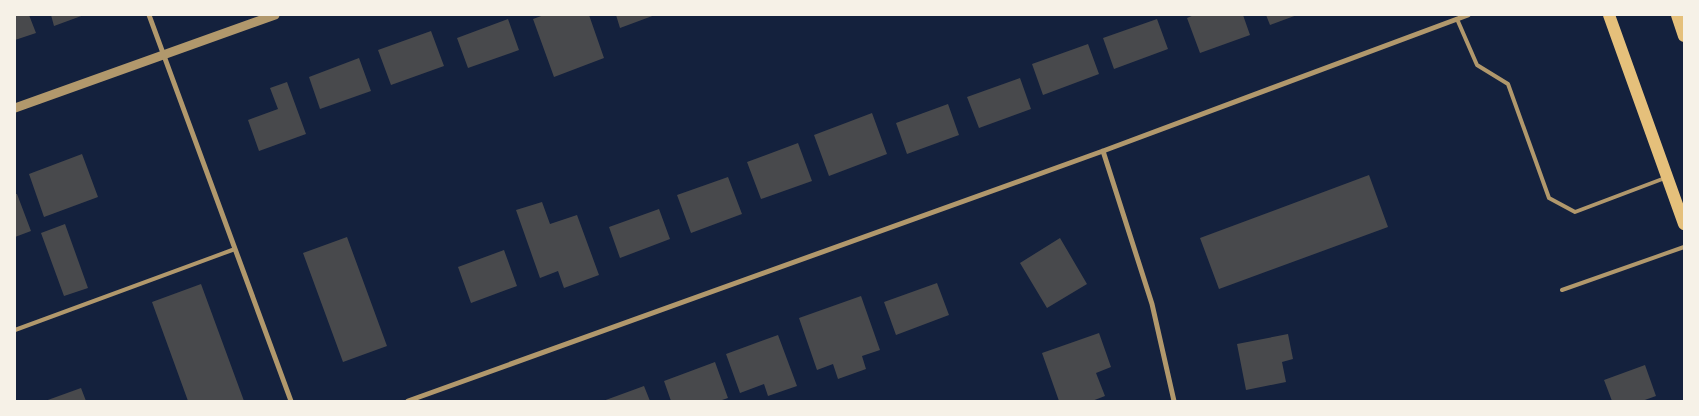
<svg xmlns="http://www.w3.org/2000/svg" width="1699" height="416" viewBox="0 0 1699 416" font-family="Mulish,sans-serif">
<rect width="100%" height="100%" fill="#14213d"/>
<path fill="#48494c" d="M 15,15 L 29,15 L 36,33 L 15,40 Z
M 51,15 L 84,15 L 54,26 Z
M 544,15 L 589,15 L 604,58 L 554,77 L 533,19 Z
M 616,15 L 655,15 L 620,28 Z
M 1194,15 L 1243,15 L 1250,35 L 1200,53 L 1187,18 Z
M 1266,15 L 1297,15 L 1270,25 Z
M 508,19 L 519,50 L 468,68 L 457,38 Z
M 1157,19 L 1168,49 L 1114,69 L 1103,38 Z
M 431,31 L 444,66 L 391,85 L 378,50 Z
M 1088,44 L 1099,74 L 1043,95 L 1032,64 Z
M 359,58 L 371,91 L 320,109 L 309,77 Z
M 1020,78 L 1031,109 L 979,128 L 967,97 Z
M 287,82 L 306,134 L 259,151 L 248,120 L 278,109 L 270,88 Z
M 948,104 L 959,135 L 907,154 L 896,123 Z
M 872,113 L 887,154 L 829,176 L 814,135 Z
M 798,143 L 812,181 L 761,199 L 747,162 Z
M 82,154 L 98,197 L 44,217 L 29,174 Z
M 1369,175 L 1388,227 L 1219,289 L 1200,238 Z
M 728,177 L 742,214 L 691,233 L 677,195 Z
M 15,194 L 17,194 L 31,231 L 15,237 Z
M 542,202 L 550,224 L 577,215 L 599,275 L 564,288 L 558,271 L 540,278 L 516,210 Z
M 659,209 L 670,239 L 620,258 L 609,227 Z
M 65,224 L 88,288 L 64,296 L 41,233 Z
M 347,237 L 387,346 L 343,362 L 303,253 Z
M 1060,238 L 1087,284 L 1047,308 L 1020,263 Z
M 504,250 L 517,286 L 471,303 L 458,267 Z
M 937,283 L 949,315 L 896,335 L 884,302 Z
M 201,284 L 244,401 L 188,401 L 152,302 Z
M 861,296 L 880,350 L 862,356 L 866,369 L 838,379 L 833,364 L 817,370 L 799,318 Z
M 1099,333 L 1111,367 L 1096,373 L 1105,396 L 1092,401 L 1059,401 L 1042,353 Z
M 1288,334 L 1293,359 L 1282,362 L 1286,382 L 1246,390 L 1237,344 Z
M 778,335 L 797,386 L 768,396 L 764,384 L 740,393 L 726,354 Z
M 715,362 L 728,398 L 719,401 L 671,401 L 664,381 Z
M 1645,365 L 1656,396 L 1642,401 L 1612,401 L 1604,380 Z
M 644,386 L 650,401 L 603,401 Z
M 81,388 L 86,401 L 45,401 Z"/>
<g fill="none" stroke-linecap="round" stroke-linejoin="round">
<path stroke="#b1986c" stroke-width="4" d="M 1457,19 L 1477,65 L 1508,84 L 1549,198 L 1575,212 L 1665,178
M 1562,290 L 1684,247
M 15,330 L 235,249"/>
<path stroke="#b1986c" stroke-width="5" d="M 149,15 L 291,401
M 1103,151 L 1152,304 L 1174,401
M 408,401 L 1103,151 L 1468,15"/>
<path stroke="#b1986c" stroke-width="9" d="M 15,108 L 275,15"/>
<path stroke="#e5c07b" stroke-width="12" d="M 1609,15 L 1684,224
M 1677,15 L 1684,36"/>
</g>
<rect width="1699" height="416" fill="none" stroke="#f6f1e7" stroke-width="32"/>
</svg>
